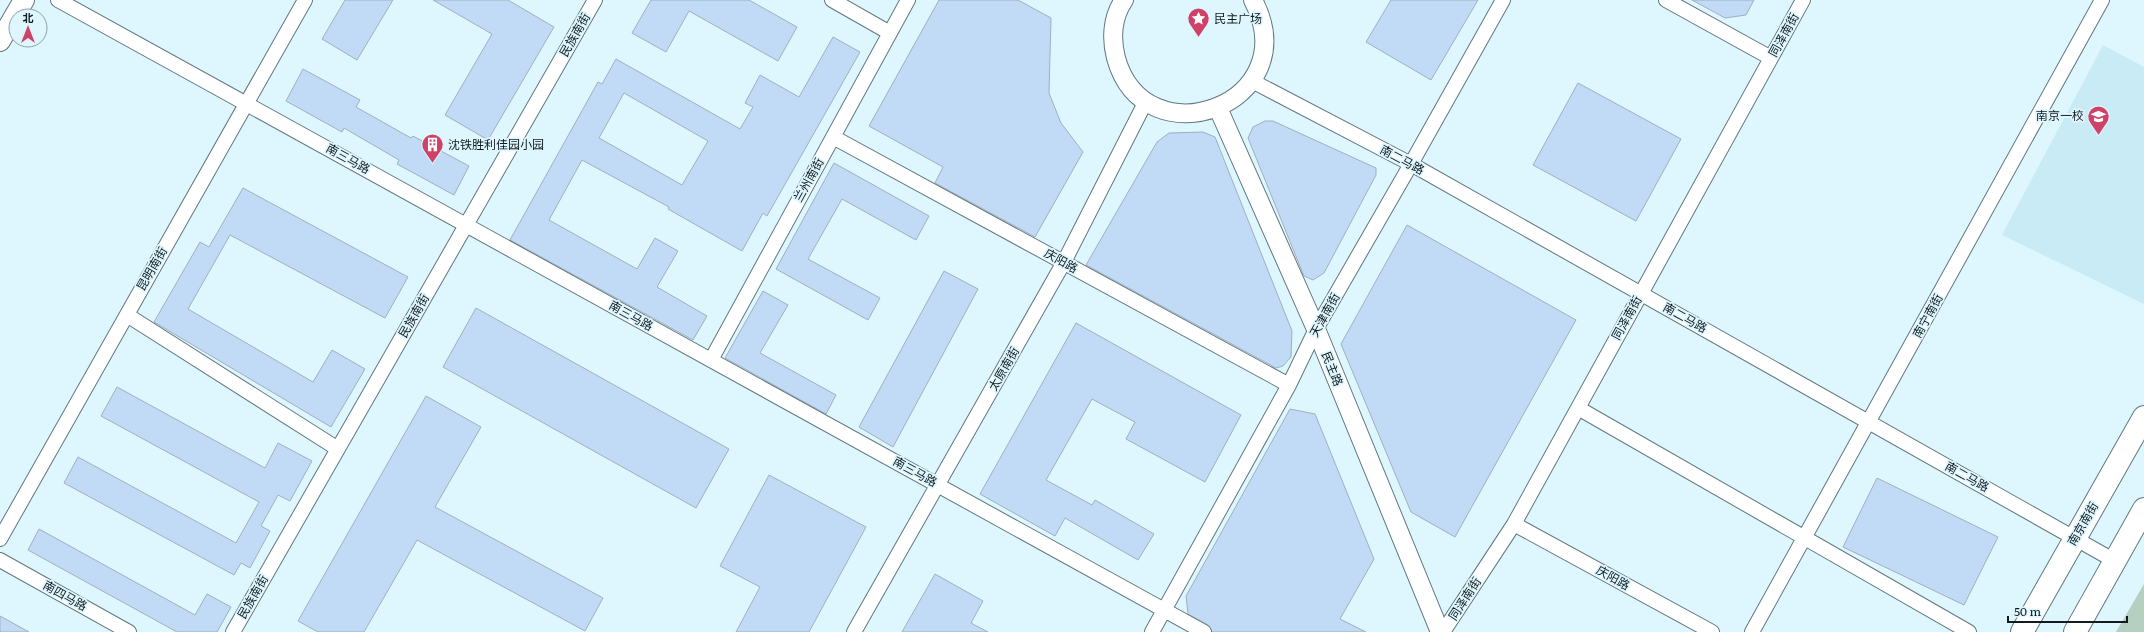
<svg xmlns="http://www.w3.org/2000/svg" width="2144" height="632" viewBox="0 0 2144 632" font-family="Literata,'Noto Sans SC',serif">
<rect width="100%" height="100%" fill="#def7ff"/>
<path fill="#c9ebf6" d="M 2103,45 L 2144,67 L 2144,304 L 2002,235 Z"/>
<path fill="#b5cfc0" d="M 2144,584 L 2144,632 L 2116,632 Z"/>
<path fill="#c1daf5" stroke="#a0afbf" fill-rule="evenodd" d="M 345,0 L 393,0 L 357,60 L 322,39 Z
M 433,0 L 508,0 L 554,27 L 488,140 L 445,115 L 492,34 Z
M 651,0 L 749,0 L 797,27 L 778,61 L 689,11 L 666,52 L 632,33 Z
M 939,0 L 1018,0 L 1051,18 L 1049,93 L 1061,123 L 1083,152 L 1035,237 L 935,183 L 943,167 L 869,126 Z
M 1391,0 L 1478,0 L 1431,80 L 1366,42 Z
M 1692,0 L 1754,0 L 1746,15 L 1725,18 Z
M 833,37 L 860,52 L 767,216 L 763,213 L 742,251 L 668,209 L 669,207 L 582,160 L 549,220 L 637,269 L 655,238 L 678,251 L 657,287 L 707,316 L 693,340 L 510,240 L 598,82 L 602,84 L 616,59 L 740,129 L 753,107 L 745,103 L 760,75 L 799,97 ZM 624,93 L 708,141 L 682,185 L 599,138 Z
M 303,69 L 360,100 L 356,107 L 411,138 L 413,136 L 469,166 L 454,195 L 397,164 L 399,160 L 344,128 L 342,132 L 286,101 Z
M 1578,83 L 1681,139 L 1636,221 L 1533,165 Z
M 1265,121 L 1273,121 L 1376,168 L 1376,175 L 1324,273 L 1313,280 L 1304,276 L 1248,138 L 1253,127 Z
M 1203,132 L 1215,137 L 1292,331 L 1291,357 L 1283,366 L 1276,368 L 1086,265 L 1157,142 L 1169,133 Z
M 834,163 L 929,216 L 916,240 L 842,199 L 808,259 L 880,298 L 868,320 L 776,269 Z
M 243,188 L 408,277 L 385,318 L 230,235 L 188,309 L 313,382 L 332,350 L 365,369 L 331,427 L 154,322 L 200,242 L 209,247 Z
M 1407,225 L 1576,320 L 1455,537 L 1411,512 L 1341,344 Z
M 944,271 L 978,289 L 893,447 L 859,427 Z
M 763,291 L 788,305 L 760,353 L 836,395 L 826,414 L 725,358 Z
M 476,308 L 729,449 L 696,508 L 443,367 Z
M 1076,323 L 1241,415 L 1205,482 L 1126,439 L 1135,422 L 1092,399 L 1046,480 L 1092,505 L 1095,500 L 1154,534 L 1138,560 L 1065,518 L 1055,536 L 980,494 Z
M 117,387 L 265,468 L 278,443 L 312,461 L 290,501 L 278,495 L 261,526 L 270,531 L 250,568 L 241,563 L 234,575 L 64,483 L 78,457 L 236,543 L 259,502 L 101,416 Z
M 426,396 L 481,427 L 435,507 L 603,598 L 585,631 L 417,540 L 364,632 L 318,632 L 298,621 Z
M 1290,409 L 1315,414 L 1374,559 L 1340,619 L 1366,632 L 1212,632 L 1208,625 L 1188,614 L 1186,596 Z
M 769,475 L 866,527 L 809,632 L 736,632 L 760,587 L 720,566 Z
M 1877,478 L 1998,537 L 1964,605 L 1843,547 Z
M 39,529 L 195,615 L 207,594 L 231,607 L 217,632 L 177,632 L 28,550 Z
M 935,574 L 983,601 L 971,623 L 988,632 L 902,632 Z
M 0,616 L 29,632 L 0,632 Z"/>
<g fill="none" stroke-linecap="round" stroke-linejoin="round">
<defs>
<path id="minor" d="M 58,0 L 1204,632
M 832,0 L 890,33
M 1666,0 L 1771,58
M 1252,81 L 1411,164 L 2115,561
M 833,137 L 1289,385
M 127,315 L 338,449
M 711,360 L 908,0
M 1578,408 L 1969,632
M 1514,524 L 1712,632
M 0,539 L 305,0
M 0,560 L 129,632
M 233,632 L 595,0
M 854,632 L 1064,262 L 1146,101
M 1152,632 L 1289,385 L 1316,329 L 1411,164 L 1503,0
M 1443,632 L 1514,524 L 1803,0
M 1752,632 L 2102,0"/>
<path id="tertiary" d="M 1124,0 C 1112,17 1111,39 1116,58 C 1145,163 1308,104 1253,0
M 1218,108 L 1316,329 L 1440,632"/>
<path id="secondary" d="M 0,41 L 24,0"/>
<path id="primary" d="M 2022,632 L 2144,417
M 2075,632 L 2144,509"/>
</defs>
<use href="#minor" stroke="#60777e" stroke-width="16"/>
<use href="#tertiary" stroke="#60777e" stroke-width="20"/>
<use href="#secondary" stroke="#60777e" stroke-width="22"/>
<use href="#primary" stroke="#60777e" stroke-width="24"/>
<use href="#minor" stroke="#fff" stroke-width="14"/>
<use href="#tertiary" stroke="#fff" stroke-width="18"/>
<use href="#secondary" stroke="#fff" stroke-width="20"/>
<use href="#primary" stroke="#fff" stroke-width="22"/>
</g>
<defs>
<symbol id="sight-pin" viewBox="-11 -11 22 30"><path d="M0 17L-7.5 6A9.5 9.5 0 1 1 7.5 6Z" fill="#d04168" stroke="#def7ff"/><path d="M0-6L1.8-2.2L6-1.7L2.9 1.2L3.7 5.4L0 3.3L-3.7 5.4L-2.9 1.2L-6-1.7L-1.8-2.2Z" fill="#fff"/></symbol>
<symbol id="school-pin" viewBox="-11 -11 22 30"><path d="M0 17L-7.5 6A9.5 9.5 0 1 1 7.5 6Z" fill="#d04168" stroke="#def7ff"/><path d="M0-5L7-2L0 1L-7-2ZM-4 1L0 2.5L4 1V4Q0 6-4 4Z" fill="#fff"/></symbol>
<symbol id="building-pin" viewBox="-11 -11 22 30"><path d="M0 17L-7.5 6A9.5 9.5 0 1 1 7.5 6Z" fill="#d04168" stroke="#def7ff"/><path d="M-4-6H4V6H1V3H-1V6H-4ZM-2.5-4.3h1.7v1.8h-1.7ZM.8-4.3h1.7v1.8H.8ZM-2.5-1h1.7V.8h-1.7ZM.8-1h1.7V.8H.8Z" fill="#fff"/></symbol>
</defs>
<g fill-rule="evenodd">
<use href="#sight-pin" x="1186" y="6" width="25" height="34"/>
<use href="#school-pin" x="2086" y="104" width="25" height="34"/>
<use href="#building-pin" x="420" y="132" width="25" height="34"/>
</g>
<g text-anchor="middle" stroke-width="3.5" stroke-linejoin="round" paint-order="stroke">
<g font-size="12" fill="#121b1e" stroke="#def7ff" text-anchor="start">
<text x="1214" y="23">民主广场</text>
<text x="2084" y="120" text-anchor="end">南京一校</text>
<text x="448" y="149">沈铁胜利佳园小园</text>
</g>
<g font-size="12" fill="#121b1e" stroke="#def7ff">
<text transform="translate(575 35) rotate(-60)" y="4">民族南街</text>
<text transform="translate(1784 35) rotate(-61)" y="4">同泽南街</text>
<text transform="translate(348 159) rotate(29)" y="4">南三马路</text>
<text transform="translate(1402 160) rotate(28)" y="4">南二马路</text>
<text transform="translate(809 180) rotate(-61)" y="4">兰州南街</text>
<text transform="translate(1061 261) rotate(29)" y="4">庆阳路</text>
<text transform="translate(152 269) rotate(-60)" y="4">昆明南街</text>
<text transform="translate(1325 315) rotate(-61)" y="4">天津南街</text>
<text transform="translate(414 316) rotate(-60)" y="4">民族南街</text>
<text transform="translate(631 316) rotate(29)" y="4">南三马路</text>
<text transform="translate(1928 316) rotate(-61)" y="4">南宁南街</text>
<text transform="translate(1627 318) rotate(-61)" y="4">同泽南街</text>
<text transform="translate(1685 318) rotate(29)" y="4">南二马路</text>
<text transform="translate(1004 369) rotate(-60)" y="4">太原南街</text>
<text transform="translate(1332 369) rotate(68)" y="4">民主路</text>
<text transform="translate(915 472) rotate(29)" y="4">南三马路</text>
<text transform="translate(1967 477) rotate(29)" y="4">南二马路</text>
<text transform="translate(2083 524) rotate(-60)" y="4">南京南街</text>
<text transform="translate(1613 578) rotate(29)" y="4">庆阳路</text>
<text transform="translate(65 596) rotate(29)" y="4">南四马路</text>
<text transform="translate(253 597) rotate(-60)" y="4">民族南街</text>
<text transform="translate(1465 599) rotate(-57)" y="4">同泽南街</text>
</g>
</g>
<g transform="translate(28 28)"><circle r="19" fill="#def7ff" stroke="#8c9fa5"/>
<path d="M0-3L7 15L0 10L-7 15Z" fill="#d04168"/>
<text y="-6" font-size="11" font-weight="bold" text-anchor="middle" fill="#121b1e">北</text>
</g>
<path d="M2008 616v6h119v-6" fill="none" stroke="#121b1e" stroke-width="2"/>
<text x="2014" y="616" font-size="12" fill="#121b1e" stroke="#def7ff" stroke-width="3" paint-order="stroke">50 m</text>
</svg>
